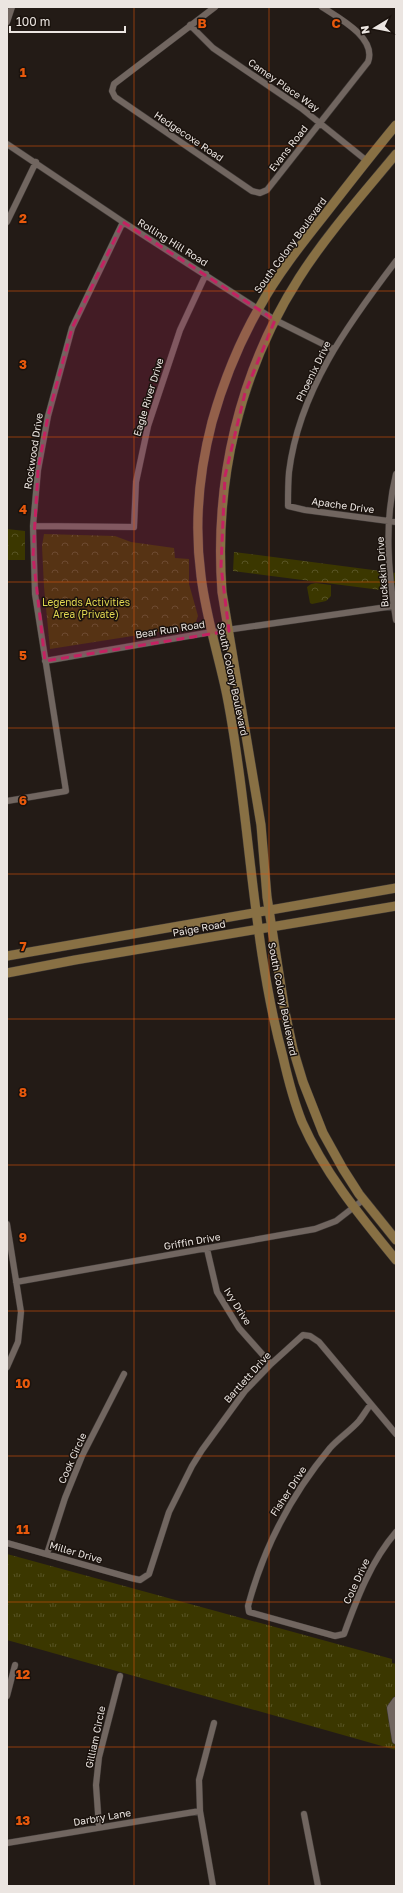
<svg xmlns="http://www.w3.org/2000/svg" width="403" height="1893" viewBox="0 0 403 1893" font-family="'Golos Text',sans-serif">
<defs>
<pattern id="grass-tufts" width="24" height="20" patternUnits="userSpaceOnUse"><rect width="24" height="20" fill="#3b3700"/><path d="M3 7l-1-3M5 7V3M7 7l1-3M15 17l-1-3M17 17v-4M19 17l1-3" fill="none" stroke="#585425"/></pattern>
<pattern id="park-crowns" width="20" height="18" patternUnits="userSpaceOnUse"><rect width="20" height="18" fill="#3b3700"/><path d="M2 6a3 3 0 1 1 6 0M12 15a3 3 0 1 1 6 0" fill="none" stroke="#585425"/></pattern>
</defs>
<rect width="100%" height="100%" fill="#231b16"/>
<path fill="url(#grass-tufts)" d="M 7,1554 L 392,1659 L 392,1663 L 396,1664 L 396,1750 L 7,1640 Z"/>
<path fill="url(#park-crowns)" d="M 7,529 L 25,531 L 25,560 L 7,560 Z
M 44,534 L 115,536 L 131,542 L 174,548 L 175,558 L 189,559 L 189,584 L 198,616 L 196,622 L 190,627 L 50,649 L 44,587 L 42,546 Z
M 234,552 L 396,573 L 396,592 L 233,571 Z
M 316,583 L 331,585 L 331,596 L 326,601 L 312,604 L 310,603 L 307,587 L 311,584 Z"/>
<path fill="#3b3700" d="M 102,591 L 104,608 L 76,610 L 74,593 Z"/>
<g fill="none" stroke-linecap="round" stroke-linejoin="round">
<defs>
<path id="minor" d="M 215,7 L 114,84 L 112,91 L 115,97 L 252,191 L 260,193 L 267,190 L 368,62 C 377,38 339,18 322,7
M 7,22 L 12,7
M 190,25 L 213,48 L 301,108 L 367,161
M 7,144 L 123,222 L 275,320 L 333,349
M 7,222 L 36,162
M 396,261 C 348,324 299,391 289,472 C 288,483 288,495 288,506 L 305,510 L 396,522
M 396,474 C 384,522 388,572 396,620
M 33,526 L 134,527 L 136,482 L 148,426 L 180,330 L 206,274
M 45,661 L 206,633 L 394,606
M 7,801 L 66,791 L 35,594 L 33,526 L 38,470 L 48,416 L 72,328 L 123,222
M 7,1224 L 21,1312 L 18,1342 L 7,1367
M 207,1249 L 217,1292 L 239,1328 L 271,1364
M 16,1282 L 315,1229 L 336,1221 L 363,1200
M 371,1404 C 367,1409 363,1416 359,1421 C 350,1431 339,1438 330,1448 C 291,1495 264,1546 248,1606 L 249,1612 L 335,1636 L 344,1634 C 357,1598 371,1561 396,1532
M 7,1543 L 131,1578 L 140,1580 L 149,1574 L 169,1512 L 192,1466 L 202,1450 L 245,1391 L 271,1364 L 303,1335 L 310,1336 L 319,1342 L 396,1434
M 47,1554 L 65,1498 L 82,1456 L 124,1374
M 7,1696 L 15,1665
M 304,1814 L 318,1886
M 99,1827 L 96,1785 L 99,1757 L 120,1676
M 7,1843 L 200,1811
M 213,1886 L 200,1811 L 199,1780 L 214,1723"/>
<path id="tertiary" d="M 396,1701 L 391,1708 L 396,1740"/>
<path id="secondary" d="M 396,125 C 371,155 347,186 323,217 C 300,246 277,275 259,308 C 239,343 223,383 212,422 C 199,472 194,524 201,576 C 205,610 215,644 223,678 C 230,706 234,735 238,764 C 252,862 257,961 283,1057 C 288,1079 294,1102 302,1122 C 325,1174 361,1217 396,1260
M 396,154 C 363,194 327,234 299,278 C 239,372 214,481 222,592 L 261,825 L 267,897 L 285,1012 L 293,1049 L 303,1082 L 323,1133 L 343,1169 L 359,1194 L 396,1240
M 7,956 L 396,888
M 7,973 L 75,960 L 396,906"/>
</defs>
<use href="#minor" stroke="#3d3734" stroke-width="7"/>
<use href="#tertiary" stroke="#3d3734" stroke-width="9"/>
<use href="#secondary" stroke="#3d3734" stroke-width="10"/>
<use href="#minor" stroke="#716660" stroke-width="6"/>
<use href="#tertiary" stroke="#716660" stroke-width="8"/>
<use href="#secondary" stroke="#887044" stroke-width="9"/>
</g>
<path fill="#c42262" fill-opacity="0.2" stroke="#c42262" stroke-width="3" stroke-dasharray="8 5" stroke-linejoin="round" d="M 123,222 L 275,320 L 245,393 L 225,476 L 221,566 L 229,631 L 45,661 L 33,556 L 38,470 L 48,416 L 72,328 Z"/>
<path fill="none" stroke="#e8590c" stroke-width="1" stroke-opacity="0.55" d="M 134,7 L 134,1886M 269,7 L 269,1886M 7,146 L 396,146M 7,291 L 396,291M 7,437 L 396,437M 7,582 L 396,582M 7,728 L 396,728M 7,874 L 396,874M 7,1019 L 396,1019M 7,1165 L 396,1165M 7,1311 L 396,1311M 7,1456 L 396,1456M 7,1602 L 396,1602M 7,1747 L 396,1747"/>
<g text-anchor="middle" stroke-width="3" stroke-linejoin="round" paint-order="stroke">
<g font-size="10" fill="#ebe5e1" stroke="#1a120d">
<text transform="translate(284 85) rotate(35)" y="4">Camey Place Way</text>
<text transform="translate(189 136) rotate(34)" y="4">Hedgecoxe Road</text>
<text transform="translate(288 148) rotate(-52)" y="4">Evans Road</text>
<text transform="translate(173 242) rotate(32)" y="4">Rolling Hill Road</text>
<text transform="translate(290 245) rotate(-54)" y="4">South Colony Boulevard</text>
<text transform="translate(313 371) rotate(-64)" y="4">Phoenix Drive</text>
<text transform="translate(148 397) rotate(-73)" y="4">Eagle River Drive</text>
<text transform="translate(33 451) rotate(-81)" y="4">Rockwood Drive</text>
<text transform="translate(343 505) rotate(8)" y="4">Apache Drive</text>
<text transform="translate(382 572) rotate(-94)" y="4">Buckskin Drive</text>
<text transform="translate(170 629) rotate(-9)" y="4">Bear Run Road</text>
<text transform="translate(233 679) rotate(78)" y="4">South Colony Boulevard</text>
<text transform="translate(199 928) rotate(-10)" y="4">Paige Road</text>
<text transform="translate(283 999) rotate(79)" y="4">South Colony Boulevard</text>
<text transform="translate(192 1241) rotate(-10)" y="4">Griffin Drive</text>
<text transform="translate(238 1306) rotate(58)" y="4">Ivy Drive</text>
<text transform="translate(247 1377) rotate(-48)" y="4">Bartlett Drive</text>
<text transform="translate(72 1458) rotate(-66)" y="4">Cook Circle</text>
<text transform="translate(288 1491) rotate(-57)" y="4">Fisher Drive</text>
<text transform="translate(76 1552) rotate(16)" y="4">Miller Drive</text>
<text transform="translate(356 1581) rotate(-65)" y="4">Cole Drive</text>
<text transform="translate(95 1737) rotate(-78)" y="4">Gilliam Circle</text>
<text transform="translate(102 1817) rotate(-10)" y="4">Darbry Lane</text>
</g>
<g font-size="10" fill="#dfd650" stroke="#1a120d">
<text x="86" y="606">Legends Activities<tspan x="86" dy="12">Area (Private)</tspan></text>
</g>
</g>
<g font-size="13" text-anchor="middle" font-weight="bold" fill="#e8590c" stroke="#1a120d" stroke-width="3" stroke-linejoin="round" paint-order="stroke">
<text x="202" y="28">B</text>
<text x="336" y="28">C</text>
<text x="23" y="77">1</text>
<text x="23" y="223">2</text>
<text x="23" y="369">3</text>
<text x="23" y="514">4</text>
<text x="23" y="660">5</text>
<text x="23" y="805">6</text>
<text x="23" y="951">7</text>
<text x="23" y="1097">8</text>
<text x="23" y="1242">9</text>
<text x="23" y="1388">10</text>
<text x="23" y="1534">11</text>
<text x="23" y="1679">12</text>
<text x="23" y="1825">13</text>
</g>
<rect width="403" height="1893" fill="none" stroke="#ebe5e1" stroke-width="16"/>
<g transform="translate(375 28) rotate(260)" stroke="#1a120d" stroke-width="3" paint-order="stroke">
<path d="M0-3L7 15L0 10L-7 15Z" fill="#ebe5e1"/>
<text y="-6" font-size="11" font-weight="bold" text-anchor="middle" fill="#ebe5e1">N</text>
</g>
<path d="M10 26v6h115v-6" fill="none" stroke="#ebe5e1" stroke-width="2"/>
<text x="16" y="26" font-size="12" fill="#ebe5e1" stroke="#1a120d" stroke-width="3" paint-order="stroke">100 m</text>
</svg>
